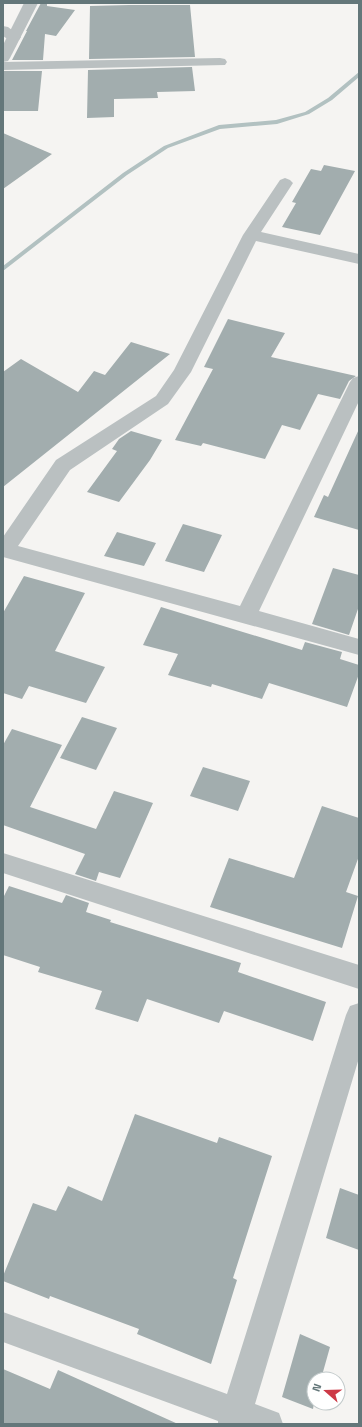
<svg xmlns="http://www.w3.org/2000/svg" width="362" height="1427" viewBox="0 0 362 1427" font-family="'Titillium Web',sans-serif">
<rect width="100%" height="100%" fill="#f5f4f2"/>
<g fill="none" stroke-linecap="round" stroke-linejoin="round">
<path fill="#b2c1c1" fill-rule="evenodd" d="M 359,72 L 359,77 L 332,100 L 309,114 L 277,124 L 220,129 L 168,148 L 127,175 L 3,271 L 3,266 L 123,173 L 164,146 L 219,125 L 276,120 L 305,112 L 328,98 Z"/>
</g>
<path fill="#a2adae" d="M 41,3 L 47,3 L 47,6 L 75,10 L 56,36 L 45,34 L 43,60 L 12,60 L 27,31 L 26,31 Z
M 129,5 L 190,5 L 195,57 L 89,59 L 90,6 Z
M 192,67 L 195,91 L 157,92 L 158,98 L 114,99 L 114,117 L 87,118 L 88,70 Z
M 3,71 L 42,71 L 38,111 L 3,111 Z
M 3,133 L 52,154 L 3,189 Z
M 324,165 L 355,171 L 320,235 L 282,227 L 296,203 L 292,202 L 311,169 L 321,171 Z
M 228,319 L 285,333 L 271,357 L 356,376 L 349,381 L 340,399 L 318,394 L 300,430 L 282,425 L 265,459 L 203,443 L 201,446 L 175,440 L 213,369 L 204,367 Z
M 131,342 L 170,354 L 3,487 L 3,372 L 21,359 L 78,392 L 94,371 L 105,375 Z
M 359,429 L 359,530 L 314,517 L 324,495 L 328,497 Z
M 131,431 L 162,440 L 150,460 L 119,502 L 87,492 L 117,451 L 112,449 L 119,439 Z
M 183,524 L 222,535 L 204,572 L 165,561 Z
M 117,532 L 156,543 L 144,566 L 104,556 Z
M 333,568 L 359,575 L 359,606 L 349,635 L 312,624 Z
M 24,576 L 85,593 L 55,651 L 105,667 L 86,703 L 29,686 L 22,699 L 3,693 L 3,613 Z
M 161,607 L 302,650 L 305,642 L 342,652 L 340,659 L 359,665 L 359,674 L 347,707 L 269,683 L 262,699 L 212,684 L 211,687 L 168,675 L 178,654 L 143,645 Z
M 82,717 L 117,728 L 96,770 L 60,758 Z
M 12,729 L 62,745 L 30,807 L 96,829 L 114,791 L 153,803 L 120,878 L 99,872 L 96,881 L 75,874 L 85,854 L 3,825 L 3,745 Z
M 203,767 L 250,781 L 238,811 L 190,796 Z
M 322,806 L 359,818 L 359,856 L 346,892 L 358,896 L 342,948 L 210,907 L 229,858 L 294,878 Z
M 9,886 L 62,903 L 66,895 L 89,903 L 86,912 L 111,920 L 110,922 L 241,963 L 238,972 L 326,1002 L 313,1041 L 224,1011 L 219,1023 L 147,999 L 138,1022 L 95,1009 L 102,991 L 38,972 L 40,967 L 3,955 L 3,898 Z
M 135,1114 L 217,1143 L 219,1137 L 272,1156 L 233,1278 L 237,1280 L 211,1364 L 137,1334 L 139,1329 L 50,1296 L 49,1299 L 3,1281 L 3,1276 L 33,1203 L 56,1211 L 68,1186 L 102,1201 Z
M 340,1188 L 359,1195 L 359,1250 L 326,1238 Z
M 300,1334 L 330,1347 L 321,1379 L 314,1379 L 314,1403 L 313,1409 L 282,1397 Z
M 3,1369 L 50,1389 L 58,1370 L 178,1424 L 3,1424 Z"/>
<g fill="none" stroke-linecap="round" stroke-linejoin="round">
<path fill="#bac0c1" fill-rule="evenodd" d="M 3,26 L 8,27 L 21,37 L 19,40 L 9,40 L 3,36 Z
M 220,58 L 225,59 L 227,62 L 225,65 L 3,70 L 3,62 Z
M 285,178 L 290,180 L 293,183 L 261,232 L 359,254 L 359,264 L 256,241 L 191,372 L 168,404 L 70,470 L 18,546 L 240,606 L 350,382 L 353,378 L 359,376 L 359,401 L 259,611 L 359,639 L 359,655 L 3,557 L 3,537 L 56,460 L 156,396 L 174,370 L 243,235 L 280,180 Z
M 3,853 L 359,965 L 359,989 L 3,873 Z
M 359,1003 L 359,1058 L 255,1404 L 279,1413 L 283,1424 L 218,1424 L 218,1421 L 3,1342 L 3,1312 L 227,1394 L 346,1015 L 350,1006 Z"/>
<path fill="#bac0c1" fill-rule="evenodd" d="M 24,3 L 38,3 L 10,58 L 8,61 L 3,62 L 3,45 Z"/>
</g>
<rect width="362" height="1427" fill="none" stroke="#64777a" stroke-width="8"/>
<g transform="translate(326 1391) rotate(290)"><circle r="19" fill="#ffffff" stroke="#c1c9ca"/>
<path d="M0-3L7 15L0 10L-7 15Z" fill="#cd3a47"/>
<text y="-6" font-size="11" font-weight="bold" text-anchor="middle" fill="#64777a">N</text>
</g>
</svg>
